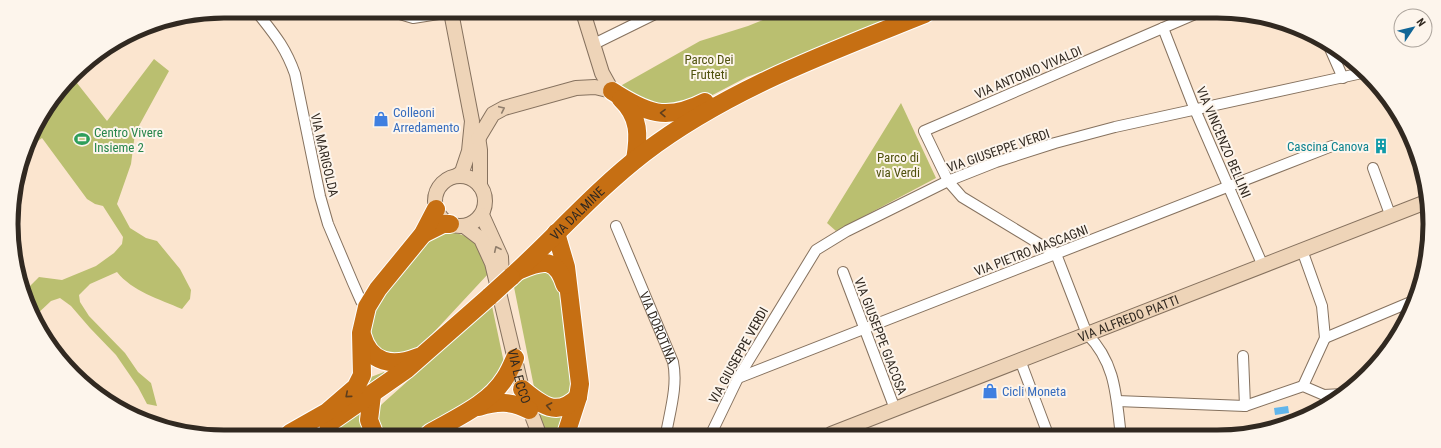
<svg xmlns="http://www.w3.org/2000/svg" width="1441" height="448" viewBox="0 0 1441 448" font-family="'Roboto Condensed',sans-serif">
<rect width="100%" height="100%" fill="#fbe5cf"/>
<path fill="#babf70" d="M 780,13 L 906,14 L 799,58 L 747,77 L 703,100 L 667,108 L 615,89 L 700,41 L 748,26 Z
M 154,59 L 169,71 L 135,133 L 131,164 L 117,204 L 130,228 L 146,238 L 157,241 L 180,269 L 191,290 L 190,299 L 182,309 C 159,299 132,291 117,272 L 90,284 L 79,295 L 80,302 L 89,316 L 125,353 L 138,372 L 151,383 L 157,406 L 147,404 L 138,387 L 116,355 L 90,328 L 71,306 L 60,298 L 51,301 L 35,316 L 24,292 L 39,277 L 62,280 L 96,266 L 114,253 L 122,244 L 123,237 L 103,206 L 95,204 L 87,199 L 42,138 L 27,149 L 33,130 L 73,78 L 107,121 Z
M 901,103 L 936,178 L 836,231 L 827,223 Z
M 444,231 C 475,235 481,244 488,274 L 421,346 L 409,354 L 384,356 L 370,338 L 370,312 L 433,233 Z
M 542,270 L 552,275 L 561,288 L 575,384 L 572,394 L 557,402 L 536,392 L 534,387 L 514,287 L 527,273 Z
M 492,306 L 504,363 L 502,371 L 479,399 L 420,433 L 381,433 L 376,412 L 382,404 Z
M 384,372 L 386,375 L 359,391 L 371,377 Z
M 368,403 L 370,433 L 327,433 Z
M 533,404 L 569,409 L 563,434 L 543,434 Z"/>
<path fill="#61b5eb" d="M 1288,406 L 1289,413 L 1275,415 L 1274,408 Z"/>
<g fill="none" stroke-linecap="round" stroke-linejoin="round">
<defs>
<g id="street">
<path d="M 256,11 C 274,34 285,46 295,74 L 320,196 L 328,224 L 353,283 L 361,301 L 367,307"/>
<path d="M 393,12 L 413,18 L 451,12"/>
<path d="M 1163,28 L 1193,105 L 1263,266"/>
<path d="M 594,44 L 657,13"/>
<path d="M 1328,44 L 1343,78"/>
<path d="M 1373,168 L 1391,217"/>
<path id="s1" d="M 616,226 L 673,362 C 678,385 670,411 666,434"/>
<path d="M 1302,250 L 1322,306 L 1325,338 L 1303,386"/>
<path d="M 843,272 L 895,409"/>
<path d="M 1325,338 L 1413,301"/>
<path d="M 1243,356 L 1245,406"/>
<path d="M 1020,360 L 1046,429"/>
<path d="M 738,378 L 1332,146"/>
<path d="M 1117,401 L 1245,406 L 1303,386 L 1324,395 L 1343,394"/>
<path d="M 1120,428 C 1116,392 1114,361 1087,334 L 1056,254 L 962,197 L 948,181 L 924,131 L 1193,15"/>
<path d="M 711,434 L 738,378 L 816,250 L 847,231 L 948,181 L 996,162 L 1055,143 L 1115,127 L 1362,73"/>
</g>
<g id="secondary">
<path d="M 451,12 L 472,121 L 469,151 L 462,172 L 457,176"/>
<path d="M 583,12 L 602,73 L 612,91"/>
<path d="M 477,130 L 480,150 L 480,186"/>
<path d="M 478,139 L 493,114 L 504,108 L 576,88 L 595,87 L 612,91"/>
<circle cx="460" cy="201" r="25"/>
<path d="M 482,215 L 501,257 L 502,277"/>
<path id="s2" d="M 464,226 L 481,239 L 492,263 L 522,389 L 539,434"/>
<path id="s3" d="M 831,434 L 1426,202"/>
</g>
<g id="highway">
<path d="M 612,91 C 646,113 666,122 705,102"/>
<path d="M 621,99 C 640,117 639,136 635,160"/>
<path d="M 556,233 L 566,267 L 580,384 L 578,397 L 566,434"/>
<path d="M 423,234 L 443,224 L 450,224"/>
<path d="M 520,270 C 543,260 556,257 565,285"/>
<path id="s4" d="M 511,277 C 556,236 596,190 644,153 C 728,89 828,53 925,14"/>
<path d="M 362,335 C 370,364 393,367 418,357"/>
<path d="M 522,389 C 541,405 557,418 578,397"/>
<path d="M 372,395 L 369,420 L 374,433"/>
<path d="M 479,407 C 498,401 511,401 529,410"/>
<path d="M 328,424 L 407,369 L 490,296"/>
<path d="M 290,433 L 327,412 L 356,387 L 362,375 L 361,333 L 367,307 L 378,289 L 423,234 L 436,209"/>
<path d="M 430,433 C 456,418 489,404 505,378 C 509,372 512,365 515,358"/>
</g>
</defs>
<use href="#street" stroke="#86725f" stroke-width="12"/>
<use href="#secondary" stroke="#86725f" stroke-width="16"/>
<use href="#highway" stroke="#fff" stroke-width="20"/>
<use href="#street" stroke="#fff" stroke-width="10"/>
<use href="#secondary" stroke="#eed4b8" stroke-width="14"/>
<use href="#highway" stroke="#c66f13" stroke-width="18"/>
<defs>
<path id="highway-bridge" d="M 490,296 L 511,277"/>
</defs>
<use href="#highway-bridge" stroke="#fff" stroke-width="20" stroke-linecap="butt"/>
<use href="#highway-bridge" stroke="#c66f13" stroke-width="18"/>
</g>
<defs><path id="oneway-chevron" d="M-2-3.5L2.5 0L-2 3.5" fill="none" stroke-width="1.6" stroke-linecap="round" stroke-linejoin="round"/></defs>
<g stroke="#907e6c">
<use href="#oneway-chevron" transform="translate(502 109) rotate(-25)"/>
<use href="#oneway-chevron" transform="translate(497 249) rotate(-115)"/>
</g>
<g stroke="#5e3e1d">
<use href="#oneway-chevron" transform="translate(663 113) rotate(-179)"/>
<use href="#oneway-chevron" transform="translate(348 395) rotate(139)"/>
<use href="#oneway-chevron" transform="translate(549 406) rotate(-169)"/>
</g>
<defs>
<symbol id="shop-bare" viewBox="-9 -9 18 18"><path d="M-5-2.5h2.3a2.7 3.5 0 0 1 5.4 0H5L5.5 6h-11ZM-1.5-2.5h3a1.5 2.3 0 0 0-3 0Z" fill="#3f7fe0" stroke="#fdf5ec" stroke-width="2.5" paint-order="stroke"/></symbol>
<symbol id="stadium-bare" viewBox="-9 -9 18 18"><path d="M0-5a6.5 5 0 1 0 0 10a6.5 5 0 1 0 0-10ZM-3.5-1.8h7v3.6h-7Z" fill="#2e9e5b" stroke="#fdf5ec" stroke-width="2.5" paint-order="stroke"/></symbol>
<symbol id="building-bare" viewBox="-9 -9 18 18"><path d="M-4-6H4V6H1V3H-1V6H-4ZM-2.5-4.3h1.7v1.8h-1.7ZM.8-4.3h1.7v1.8H.8ZM-2.5-1h1.7V.8h-1.7ZM.8-1h1.7V.8H.8Z" fill="#0f9aa8" stroke="#fdf5ec" stroke-width="2.5" paint-order="stroke"/></symbol>
</defs>
<g fill-rule="evenodd">
<use href="#shop-bare" x="370" y="108" width="22" height="22"/>
<use href="#stadium-bare" x="71" y="128" width="22" height="22"/>
<use href="#building-bare" x="1370" y="135" width="22" height="22"/>
<use href="#shop-bare" x="979" y="380" width="22" height="22"/>
</g>
<g text-anchor="middle" stroke-width="4" stroke-linejoin="round" paint-order="stroke">
<g font-size="13" fill="#50520e" stroke="#fdf5ec">
<text x="709" y="64">Parco Dei<tspan x="709" dy="15">Frutteti</tspan></text>
<text x="898" y="162">Parco di<tspan x="898" dy="15">via Verdi</tspan></text>
</g>
<g font-size="13" fill="#312921" stroke="#fdf5ec">
<text transform="translate(1028 72) rotate(-23)" y="5">VIA ANTONIO VIVALDI</text>
<text transform="translate(1224 142) rotate(67)" y="5">VIA VINCENZO BELLINI</text>
<text transform="translate(998 150) rotate(-19)" y="5">VIA GIUSEPPE VERDI</text>
<text transform="translate(325 155) rotate(77)" y="5">VIA MARIGOLDA</text>
<text dy="5" stroke="none"><textPath href="#s4" startOffset="92">VIA DALMINE</textPath></text>
<text transform="translate(1031 250) rotate(-21)" y="5">VIA PIETRO MASCAGNI</text>
<text dy="5" stroke="none"><textPath href="#s3" startOffset="319">VIA ALFREDO PIATTI</textPath></text>
<text dy="5" stroke="none"><textPath href="#s1" startOffset="110">VIA DOROTINA</textPath></text>
<text transform="translate(881 336) rotate(69)" y="5">VIA GIUSEPPE GIACOSA</text>
<text transform="translate(738 355) rotate(-61)" y="5">VIA GIUSEPPE VERDI</text>
<text dy="5" stroke="none"><textPath href="#s2" startOffset="164">VIA LECCO</textPath></text>
</g>
<g font-size="13" fill="#366cbe" stroke="#fdf5ec" text-anchor="start">
<text x="393" y="117">Colleoni<tspan x="393" dy="15">Arredamento</tspan></text>
<text x="1002" y="396">Cicli Moneta</text>
</g>
<g font-size="13" fill="#27864d" stroke="#fdf5ec" text-anchor="start">
<text x="94" y="137">Centro Vivere<tspan x="94" dy="15">Insieme 2</tspan></text>
</g>
<g font-size="13" fill="#0d838f" stroke="#fdf5ec" text-anchor="end">
<text x="1369" y="151">Cascina Canova</text>
</g>
</g>
<path d="M0 0H1441V448H0ZM224 18H1217A206 206 0 0 1 1423 224V224A206 206 0 0 1 1217 430H224A206 206 0 0 1 18 224V224A206 206 0 0 1 224 18Z" fill="#fdf5ec" fill-rule="evenodd"/>
<path fill="none" stroke="#312921" stroke-width="5" d="M224 18H1217A206 206 0 0 1 1423 224V224A206 206 0 0 1 1217 430H224A206 206 0 0 1 18 224V224A206 206 0 0 1 224 18Z"/>
<g transform="translate(1413 28) rotate(55)"><circle r="19" fill="#fdf5ec" stroke="#aba39b"/>
<path d="M0-3L7 15L0 10L-7 15Z" fill="#116697"/>
<text y="-6" font-size="11" font-weight="bold" text-anchor="middle" fill="#312921">N</text>
</g>
</svg>
